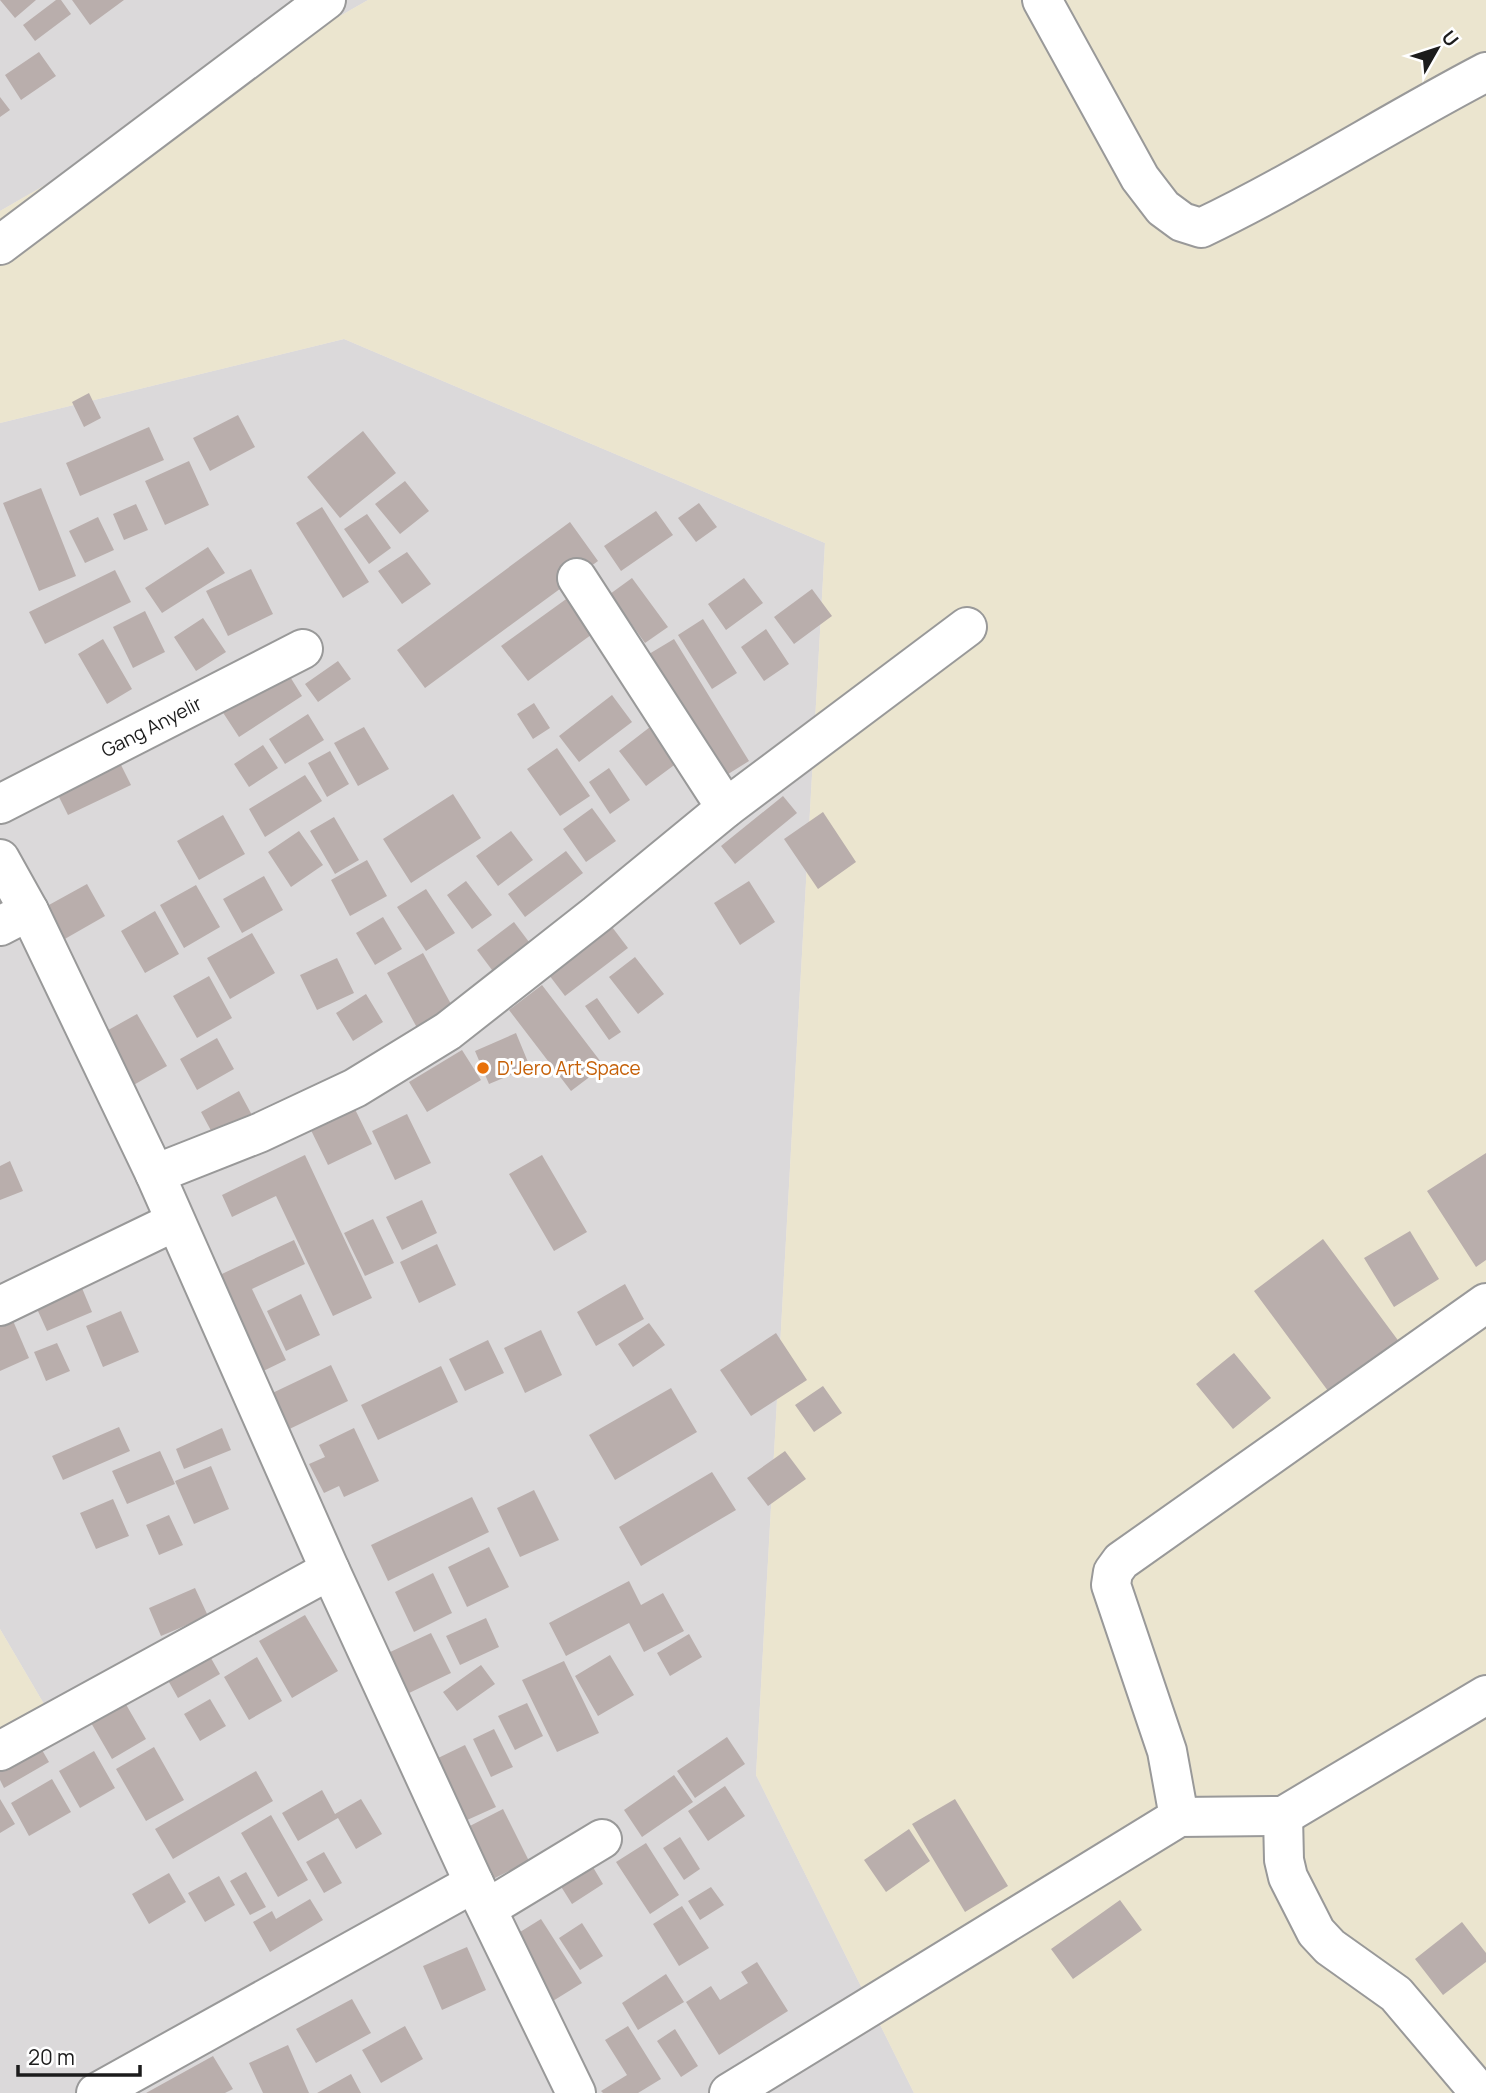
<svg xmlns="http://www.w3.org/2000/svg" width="1486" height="2093" viewBox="0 0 1486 2093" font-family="Manrope,sans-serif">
<rect width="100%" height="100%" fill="#ede7e3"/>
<path fill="#dbd9da" d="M 0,0 L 368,0 L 0,211 Z
M 344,339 L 825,543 L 756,1775 L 914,2093 L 0,2093 L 0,1746 L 51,1716 L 0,1629 L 0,423 Z"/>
<path fill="#ebe5cf" d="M 368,0 L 1486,0 L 1486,2093 L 914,2093 L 756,1775 L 825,543 L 344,339 L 0,423 L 0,211 Z
M 0,1629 L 51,1716 L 0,1746 Z"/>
<path fill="#b9aeac" d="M 0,0 L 36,0 L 15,18 Z
M 56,0 L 61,0 L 71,14 L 35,41 L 23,25 Z
M 72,0 L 124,0 L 90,25 Z
M 39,52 L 56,76 L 21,100 L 5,75 Z
M 0,97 L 10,110 L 0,117 Z
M 89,393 L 101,418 L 84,427 L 72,402 Z
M 238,415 L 255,447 L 210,471 L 193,438 Z
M 149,427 L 164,460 L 80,496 L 66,463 Z
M 363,431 L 396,473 L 340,518 L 307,477 Z
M 189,461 L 209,505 L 165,525 L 145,481 Z
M 405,481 L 429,511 L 400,534 L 375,504 Z
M 41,488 L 76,576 L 39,591 L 3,503 Z
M 699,503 L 717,527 L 696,542 L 678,518 Z
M 136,504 L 148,530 L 124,540 L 113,514 Z
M 322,507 L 369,582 L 343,598 L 296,523 Z
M 656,511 L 673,535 L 621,571 L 604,546 Z
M 367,514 L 391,548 L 369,564 L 344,529 Z
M 98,517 L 114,550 L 85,563 L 69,531 Z
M 570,522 L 598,561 L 425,688 L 397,650 Z
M 208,547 L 225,573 L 162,613 L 145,588 Z
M 407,552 L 431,584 L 402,604 L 378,571 Z
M 251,569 L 273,614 L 228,636 L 206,591 Z
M 115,570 L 131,602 L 45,644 L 29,612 Z
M 632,578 L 668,627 L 645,643 L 610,594 Z
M 744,578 L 763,603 L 726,630 L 708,604 Z
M 812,589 L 832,616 L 794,644 L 774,617 Z
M 569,597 L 595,632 L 528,681 L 501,646 Z
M 145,611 L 165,652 L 133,668 L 113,627 Z
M 203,618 L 226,652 L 196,671 L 174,637 Z
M 703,619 L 737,673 L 712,689 L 678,635 Z
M 766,629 L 789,664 L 764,681 L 741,647 Z
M 103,639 L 132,689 L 107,704 L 78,654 Z
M 674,639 L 749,761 L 725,776 L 649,654 Z
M 338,661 L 351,679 L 318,702 L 305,684 Z
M 284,667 L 302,696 L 239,737 L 220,708 Z
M 612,695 L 632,722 L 579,762 L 559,736 Z
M 534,703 L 550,728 L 533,739 L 517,714 Z
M 308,714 L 324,740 L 285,764 L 269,739 Z
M 364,727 L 389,769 L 358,786 L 334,743 Z
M 650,727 L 677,763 L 646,786 L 619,751 Z
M 263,745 L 278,768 L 249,787 L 234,764 Z
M 557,748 L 590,796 L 560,816 L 527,769 Z
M 330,751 L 349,784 L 327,797 L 308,763 Z
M 116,755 L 131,785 L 68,815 L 53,785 Z
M 609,768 L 630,800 L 610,814 L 589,782 Z
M 305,775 L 322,801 L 265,837 L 249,809 Z
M 453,794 L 481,838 L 411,883 L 383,839 Z
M 783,796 L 797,813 L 735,864 L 721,846 Z
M 592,808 L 616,841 L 586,862 L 563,829 Z
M 823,812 L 856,862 L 818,889 L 784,839 Z
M 223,815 L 245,854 L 199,880 L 177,841 Z
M 334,817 L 359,860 L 335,874 L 310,831 Z
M 299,831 L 323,865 L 291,887 L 268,852 Z
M 511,831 L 533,860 L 498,886 L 476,856 Z
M 566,851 L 583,873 L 525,917 L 508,894 Z
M 367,860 L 387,896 L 350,916 L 331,880 Z
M 264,876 L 283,910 L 242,933 L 223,899 Z
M 466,881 L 492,915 L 472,929 L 447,895 Z
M 749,881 L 775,922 L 740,945 L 714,903 Z
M 87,884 L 105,916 L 56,944 L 38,911 Z
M 196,885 L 220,927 L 184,948 L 160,905 Z
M 426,889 L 455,933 L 426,951 L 397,907 Z
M 155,911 L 179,954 L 145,973 L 121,931 Z
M 383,917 L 402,949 L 375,965 L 356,933 Z
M 514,922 L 538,954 L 501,982 L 477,950 Z
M 609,923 L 628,948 L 565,996 L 546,971 Z
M 252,933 L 275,973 L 230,999 L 207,958 Z
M 423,953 L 457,1015 L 421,1035 L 387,973 Z
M 635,957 L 664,994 L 638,1014 L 609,977 Z
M 337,958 L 354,993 L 317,1010 L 300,975 Z
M 209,976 L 232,1018 L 197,1038 L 173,996 Z
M 542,985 L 604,1066 L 571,1091 L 509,1010 Z
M 366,994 L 383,1022 L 353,1041 L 336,1013 Z
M 597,998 L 621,1032 L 609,1040 L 585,1006 Z
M 137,1014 L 167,1066 L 123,1091 L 94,1038 Z
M 516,1033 L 530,1067 L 489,1084 L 475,1051 Z
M 217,1038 L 234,1069 L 197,1090 L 180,1059 Z
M 462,1050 L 481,1080 L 427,1112 L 409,1082 Z
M 239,1091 L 253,1117 L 215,1138 L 201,1112 Z
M 350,1099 L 372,1144 L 328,1165 L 306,1120 Z
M 407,1114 L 431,1163 L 395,1180 L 372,1131 Z
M 1486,1153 L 1486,1260 L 1476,1267 L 1427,1191 Z
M 305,1155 L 372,1298 L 333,1316 L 276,1196 L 232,1217 L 222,1195 Z
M 542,1155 L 587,1232 L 554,1251 L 509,1174 Z
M 10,1161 L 23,1191 L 0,1200 L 0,1166 Z
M 422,1200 L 437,1233 L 402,1250 L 386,1217 Z
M 373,1219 L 394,1263 L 365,1276 L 344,1233 Z
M 1410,1231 L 1439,1279 L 1394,1307 L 1364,1258 Z
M 1323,1239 L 1400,1343 L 1331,1395 L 1254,1291 Z
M 294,1240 L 305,1264 L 252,1289 L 286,1360 L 253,1376 L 207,1281 Z
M 437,1244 L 456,1285 L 419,1303 L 400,1262 Z
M 79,1281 L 92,1312 L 47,1331 L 33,1300 Z
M 625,1284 L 644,1319 L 596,1346 L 577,1312 Z
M 301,1294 L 320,1335 L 286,1351 L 267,1311 Z
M 121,1311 L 139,1352 L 103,1367 L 86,1326 Z
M 11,1316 L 29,1358 L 0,1371 L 0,1321 Z
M 649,1323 L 665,1345 L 633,1367 L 618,1344 Z
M 541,1330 L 562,1375 L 525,1393 L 504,1348 Z
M 776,1333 L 807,1380 L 751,1416 L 720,1370 Z
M 488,1340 L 504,1373 L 465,1391 L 449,1359 Z
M 57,1343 L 70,1371 L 46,1381 L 34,1352 Z
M 1234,1353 L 1271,1398 L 1233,1429 L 1196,1384 Z
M 331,1365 L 348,1401 L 279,1434 L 262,1398 Z
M 441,1366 L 458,1402 L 378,1440 L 361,1405 Z
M 823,1386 L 842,1413 L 814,1432 L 795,1405 Z
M 671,1388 L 697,1432 L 615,1480 L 589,1435 Z
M 119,1427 L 130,1451 L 63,1480 L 52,1456 Z
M 222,1428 L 231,1450 L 184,1469 L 176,1449 Z
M 354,1428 L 379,1481 L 344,1497 L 339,1486 L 324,1493 L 309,1464 L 325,1457 L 319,1445 Z
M 160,1451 L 175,1484 L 127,1504 L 112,1471 Z
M 785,1451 L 806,1479 L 768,1506 L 747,1478 Z
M 211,1466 L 229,1509 L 194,1524 L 175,1481 Z
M 712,1472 L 736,1510 L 641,1566 L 619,1527 Z
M 534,1490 L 559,1540 L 520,1557 L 497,1508 Z
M 472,1497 L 489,1532 L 388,1581 L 371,1545 Z
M 113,1499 L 129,1536 L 96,1549 L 80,1513 Z
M 169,1515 L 183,1545 L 159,1555 L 146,1525 Z
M 489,1547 L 509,1587 L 467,1607 L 448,1567 Z
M 433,1573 L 452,1613 L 414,1632 L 395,1592 Z
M 629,1581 L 641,1605 L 663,1593 L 684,1631 L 644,1652 L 629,1623 L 566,1656 L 549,1623 Z
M 195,1588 L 208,1616 L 161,1636 L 149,1608 Z
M 305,1615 L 338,1671 L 292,1698 L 259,1641 Z
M 486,1618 L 499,1647 L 460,1665 L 446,1636 Z
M 431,1633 L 451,1673 L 407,1694 L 388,1653 Z
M 689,1634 L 702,1657 L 670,1676 L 657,1653 Z
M 203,1644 L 220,1674 L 178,1698 L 161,1668 Z
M 610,1655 L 634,1695 L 598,1716 L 575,1676 Z
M 257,1657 L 282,1701 L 249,1720 L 224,1677 Z
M 564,1661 L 599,1733 L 557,1752 L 522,1680 Z
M 481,1665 L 495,1684 L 457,1711 L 443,1692 Z
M 210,1699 L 226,1726 L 200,1741 L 184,1714 Z
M 124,1701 L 146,1739 L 112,1759 L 90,1721 Z
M 527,1703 L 543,1736 L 515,1750 L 498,1716 Z
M 494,1729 L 513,1767 L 491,1777 L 473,1739 Z
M 727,1737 L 745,1764 L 695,1798 L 677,1771 Z
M 38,1743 L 49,1762 L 4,1788 L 0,1780 L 0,1764 Z
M 465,1745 L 496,1807 L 465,1821 L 436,1759 Z
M 154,1747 L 184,1800 L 146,1821 L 116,1769 Z
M 94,1751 L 115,1788 L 80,1808 L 59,1771 Z
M 256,1771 L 273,1801 L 173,1859 L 155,1829 Z
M 674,1775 L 693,1802 L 642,1837 L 624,1810 Z
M 52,1779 L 71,1812 L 29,1836 L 11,1803 Z
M 725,1786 L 745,1816 L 708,1841 L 688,1811 Z
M 322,1790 L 335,1814 L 361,1799 L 382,1834 L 356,1849 L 338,1818 L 298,1841 L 282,1813 Z
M 0,1799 L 15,1824 L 0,1833 Z
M 955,1799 L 1008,1886 L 965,1912 L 912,1824 Z
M 503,1809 L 529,1861 L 491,1880 L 464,1829 Z
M 271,1815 L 308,1880 L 278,1897 L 241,1833 Z
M 909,1829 L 930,1861 L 886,1892 L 864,1860 Z
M 680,1837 L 700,1869 L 684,1880 L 663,1848 Z
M 646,1843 L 679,1895 L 650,1914 L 616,1862 Z
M 324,1852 L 342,1883 L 324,1893 L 306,1862 Z
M 587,1857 L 603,1884 L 572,1904 L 555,1877 Z
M 246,1872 L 266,1907 L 250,1915 L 230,1881 Z
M 169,1873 L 186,1902 L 149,1924 L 132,1894 Z
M 219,1876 L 235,1905 L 205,1922 L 188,1893 Z
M 711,1887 L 724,1905 L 700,1920 L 688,1901 Z
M 310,1899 L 323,1920 L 270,1952 L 253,1922 L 272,1911 L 276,1919 Z
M 1120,1900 L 1142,1930 L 1073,1979 L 1051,1949 Z
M 682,1906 L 709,1948 L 679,1966 L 653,1924 Z
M 541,1919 L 582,1983 L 548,2004 L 507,1940 Z
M 1462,1922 L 1486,1953 L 1486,1962 L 1443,1995 L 1415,1959 Z
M 582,1923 L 603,1956 L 580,1970 L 559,1938 Z
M 467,1947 L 486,1990 L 442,2010 L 423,1966 Z
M 757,1962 L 788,2011 L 719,2055 L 686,2002 L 711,1986 L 720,2000 L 748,1983 L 741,1972 Z
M 666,1974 L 684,2002 L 638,2030 L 622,2003 Z
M 352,1999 L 371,2033 L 316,2063 L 296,2029 Z
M 405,2026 L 423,2059 L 381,2083 L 362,2050 Z
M 628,2026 L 661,2079 L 638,2093 L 603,2093 L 601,2091 L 627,2075 L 605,2040 Z
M 675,2029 L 698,2066 L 681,2077 L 657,2041 Z
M 288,2045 L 309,2093 L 263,2093 L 249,2063 Z
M 213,2056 L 233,2089 L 225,2093 L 146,2093 Z
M 351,2074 L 361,2093 L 317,2093 Z"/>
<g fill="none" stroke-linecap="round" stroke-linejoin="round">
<defs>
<g id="minor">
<path d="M 1042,0 L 1140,178 L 1163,208 L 1182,222 L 1201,228 C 1299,181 1390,122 1486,72"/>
<path d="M 0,245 L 326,0"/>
<path d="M 577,578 L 726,808"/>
<path id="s1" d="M 0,804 L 303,649"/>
<path d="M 0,926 L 29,911"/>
<path d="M 155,1174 L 259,1133 L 355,1088 L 448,1031 L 597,914 L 726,808 L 967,627"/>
<path d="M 0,1306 L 174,1222"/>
<path d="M 0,1751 L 330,1570"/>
<path d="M 1283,1816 L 1284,1860 L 1288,1877 L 1316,1932 L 1330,1947 L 1396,1994 L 1480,2093"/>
<path d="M 1179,1817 L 1167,1751 L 1111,1585 L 1113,1572 L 1121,1561 L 1486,1303"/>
<path d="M 488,1908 L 602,1839"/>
<path d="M 96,2093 L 474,1883"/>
<path d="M 729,2093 L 1179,1817 L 1283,1816 L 1486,1695"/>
</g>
<path id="tertiary" d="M 0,859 L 29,911 L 155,1174 L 330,1570 L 474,1883 L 576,2093"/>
</defs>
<use href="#minor" stroke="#999" stroke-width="42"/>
<use href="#tertiary" stroke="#999" stroke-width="42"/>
<use href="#minor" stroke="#fff" stroke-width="38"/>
<use href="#tertiary" stroke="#fff" stroke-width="38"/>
</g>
<circle fill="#e8710a" stroke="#fff" stroke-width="2.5" cx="483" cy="1068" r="7"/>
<g text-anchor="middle" stroke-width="6" stroke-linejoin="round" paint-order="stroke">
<g font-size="19" fill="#1c1c1c" stroke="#fff">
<text dy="7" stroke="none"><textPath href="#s1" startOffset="170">Gang Anyelir</textPath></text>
</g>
<g font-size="19" fill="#c56008" stroke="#fff" text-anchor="start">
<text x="497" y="1075">D'Jero Art Space</text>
</g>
</g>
<g transform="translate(1437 49) rotate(51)" stroke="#ffffff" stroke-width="5" paint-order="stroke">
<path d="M0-5L12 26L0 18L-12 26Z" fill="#1c1c1c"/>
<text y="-10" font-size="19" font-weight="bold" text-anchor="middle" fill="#1c1c1c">U</text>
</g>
<path d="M18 2065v10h122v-10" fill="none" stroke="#1c1c1c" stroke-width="3.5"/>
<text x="28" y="2065" font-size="21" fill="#1c1c1c" stroke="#ffffff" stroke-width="5" paint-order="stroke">20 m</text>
</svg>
